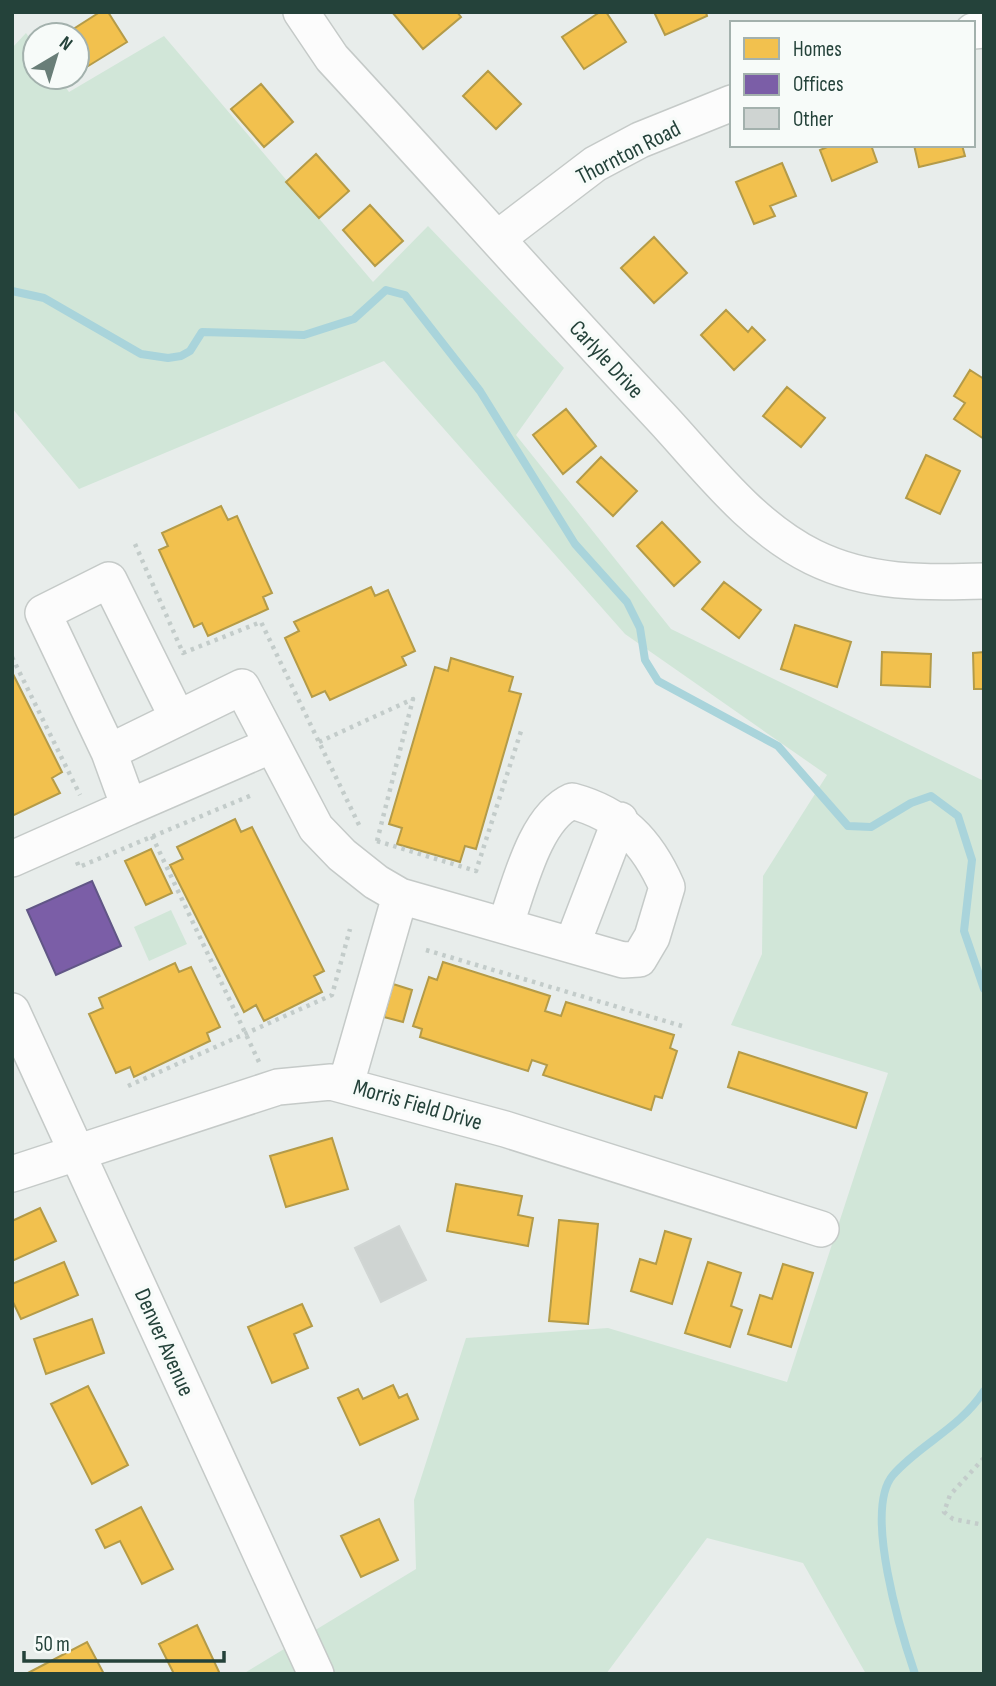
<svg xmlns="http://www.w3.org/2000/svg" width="996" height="1686" viewBox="0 0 996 1686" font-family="'Sofia Sans Condensed',sans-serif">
<rect width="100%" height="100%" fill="#e8edeb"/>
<path fill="#d1e6d8" d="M 26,33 L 35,46 L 35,77 L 58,77 L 69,92 L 164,36 L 373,282 L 428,226 L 564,368 L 516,435 L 671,629 L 984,781 L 984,1674 L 866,1674 L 803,1563 L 707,1538 L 606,1674 L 243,1674 L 416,1569 L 414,1500 L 466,1338 L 608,1328 L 787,1382 L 888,1073 L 731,1025 L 762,954 L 763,876 L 827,775 L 625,634 L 384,361 L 79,489 L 12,408 L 12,48 Z
M 171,910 L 187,944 L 149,961 L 134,927 Z"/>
<path fill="#f2c14e" stroke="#b49b48" stroke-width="2" d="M 100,12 L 108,12 L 127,42 L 85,68 L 77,56 L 77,35 L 64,35 Z
M 392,12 L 457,12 L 461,17 L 423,49 Z
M 600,12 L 606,12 L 626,42 L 584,69 L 562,37 Z
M 654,12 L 706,12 L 707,16 L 665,35 Z
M 488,71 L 521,104 L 496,129 L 463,96 Z
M 261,84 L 293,122 L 264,147 L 231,109 Z
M 832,145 L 871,145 L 877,162 L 832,181 L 820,150 Z
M 914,145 L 962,145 L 965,156 L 919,167 Z
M 316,154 L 349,191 L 319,218 L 286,182 Z
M 782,163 L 796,196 L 770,206 L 775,216 L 754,224 L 736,182 Z
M 370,205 L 403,241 L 375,266 L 343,230 Z
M 654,237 L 687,273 L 654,303 L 621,268 Z
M 726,310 L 748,332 L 752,327 L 765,340 L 734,370 L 701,335 Z
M 970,370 L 984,379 L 984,439 L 954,419 L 965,403 L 954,396 Z
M 787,387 L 825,418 L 801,447 L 763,416 Z
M 566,409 L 596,446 L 563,474 L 533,435 Z
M 926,455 L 960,471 L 940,514 L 906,498 Z
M 601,457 L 637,491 L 613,516 L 577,482 Z
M 221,506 L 228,520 L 237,516 L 272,593 L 263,597 L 268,609 L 208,636 L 202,623 L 194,627 L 159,550 L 168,546 L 162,533 Z
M 662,522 L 700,562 L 674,586 L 637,546 Z
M 724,582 L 761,610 L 739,638 L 702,609 Z
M 371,587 L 375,596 L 388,590 L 415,651 L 402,657 L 406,665 L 330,700 L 325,691 L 312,697 L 285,638 L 299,631 L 294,622 Z
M 795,625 L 851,642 L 837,687 L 781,669 Z
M 882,652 L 931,654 L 930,687 L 881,685 Z
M 984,652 L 984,689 L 974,689 L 973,653 Z
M 451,658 L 513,677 L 509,691 L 521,694 L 476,849 L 465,846 L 460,862 L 397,844 L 402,828 L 389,824 L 435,667 L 448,671 Z
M 12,672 L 62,772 L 52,778 L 60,793 L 12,816 Z
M 235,819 L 241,832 L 252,827 L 324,971 L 314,976 L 322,992 L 264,1021 L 256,1005 L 244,1012 L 170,865 L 183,859 L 177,847 Z
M 151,849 L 172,893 L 146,905 L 125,861 Z
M 443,962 L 550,996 L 545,1011 L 561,1016 L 566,1002 L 674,1035 L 670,1048 L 677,1051 L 662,1098 L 655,1096 L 651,1110 L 543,1075 L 547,1065 L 532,1060 L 528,1071 L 420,1037 L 422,1029 L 413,1026 L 429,977 L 437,980 Z
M 175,963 L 179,972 L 191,967 L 220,1027 L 207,1033 L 210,1041 L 134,1077 L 130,1067 L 116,1073 L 89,1014 L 103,1008 L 99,998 Z
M 393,984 L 412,990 L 403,1022 L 384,1017 Z
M 739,1052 L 867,1093 L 856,1128 L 728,1087 Z
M 332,1138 L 348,1189 L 286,1207 L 270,1156 Z
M 456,1184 L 522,1196 L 518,1215 L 533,1218 L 528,1246 L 447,1231 Z
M 40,1208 L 56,1241 L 12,1261 L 12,1221 Z
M 559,1220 L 598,1224 L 588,1324 L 549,1321 Z
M 665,1231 L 691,1239 L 672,1304 L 631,1291 L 640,1259 L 656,1264 Z
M 64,1262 L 78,1295 L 21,1319 L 12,1300 L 12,1284 Z
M 708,1262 L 741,1273 L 731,1306 L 742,1310 L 730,1347 L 685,1333 Z
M 783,1264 L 813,1273 L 791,1347 L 748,1334 L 760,1295 L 772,1299 Z
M 302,1304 L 312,1326 L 294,1334 L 308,1368 L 272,1383 L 248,1327 Z
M 92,1319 L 104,1353 L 46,1374 L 34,1339 Z
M 393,1385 L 399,1398 L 407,1394 L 418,1419 L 360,1445 L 338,1398 L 358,1389 L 363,1399 Z
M 88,1386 L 128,1465 L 92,1484 L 51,1404 Z
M 141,1507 L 173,1569 L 142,1584 L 120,1541 L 105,1548 L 96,1530 Z
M 379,1519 L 398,1560 L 361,1577 L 341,1536 Z
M 197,1625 L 220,1674 L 174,1674 L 159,1644 Z
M 87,1642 L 104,1674 L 26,1674 Z"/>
<path fill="#7b5ea7" stroke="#615686" stroke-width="2" d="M 92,881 L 121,946 L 56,975 L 27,910 Z"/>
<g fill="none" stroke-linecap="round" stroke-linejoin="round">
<path stroke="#a9d4db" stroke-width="8" d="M 12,291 L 44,298 L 141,354 L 168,358 L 181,356 L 190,351 L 202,332 L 304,335 L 354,319 L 386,290 L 405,295 L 480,391 L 575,544 L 627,602 L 640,628 L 645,660 L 658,681 L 778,746 L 848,826 L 871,827 L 911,803 L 931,796 L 958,816 L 972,860 L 964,931 L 984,989
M 915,1674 C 901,1633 863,1510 893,1475 C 920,1444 959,1429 984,1391"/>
</g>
<path fill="#cfd4d2" stroke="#d1d6d4" stroke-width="2" d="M 399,1226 L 426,1280 L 381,1302 L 355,1248 Z"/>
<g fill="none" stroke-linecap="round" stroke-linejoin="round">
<defs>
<path id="minor" d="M 301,12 L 332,58 C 441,176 548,297 658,414 C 705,464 750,526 813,557 C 868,584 924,583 984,581
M 973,31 L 984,30
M 498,238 L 595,164 L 640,140 L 732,103
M 177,717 L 109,580 L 43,613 L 109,752 L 242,687 L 316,828 L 342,855 L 376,882 L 400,896 L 623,960 L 639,959 L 652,937 L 667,887 C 647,841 620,814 572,801 C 534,818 519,888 505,926
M 129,807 L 272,745
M 12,859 L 129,807 L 109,752
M 572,945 L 620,820
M 12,1011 L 316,1674
M 346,1084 L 400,896
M 12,1174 L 278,1087 L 331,1082 L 505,1129 L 821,1229"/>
</defs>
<use href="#minor" stroke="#c5cac8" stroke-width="38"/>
<path stroke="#c3ccca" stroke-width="4.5" stroke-dasharray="3.5 5" stroke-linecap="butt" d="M 135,544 L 183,653 L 261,622 L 360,827
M 12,657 L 80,795
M 319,742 L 413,699 L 377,841 L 374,841
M 152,836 L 259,1062
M 377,841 L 476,871 L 522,728
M 77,862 L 79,867 L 252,795
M 426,950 L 682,1026
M 128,1086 L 332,995 L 350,929
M 984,1458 L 950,1495 L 944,1512 L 953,1519 L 984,1525"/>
<use href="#minor" stroke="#fcfcfc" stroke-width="35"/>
</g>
<g text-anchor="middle" stroke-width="7" stroke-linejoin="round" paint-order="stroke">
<g font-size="23" fill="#24423a" stroke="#f7fbf9">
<text transform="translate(628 152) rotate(-27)" y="8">Thornton Road</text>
<text transform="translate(607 359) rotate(47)" y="8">Carlyle Drive</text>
<text transform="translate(418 1104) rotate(16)" y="8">Morris Field Drive</text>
<text transform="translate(165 1342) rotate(66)" y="8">Denver Avenue</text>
</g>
</g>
<rect width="996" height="1686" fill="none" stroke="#24423a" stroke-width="28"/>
<rect x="730" y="21" width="245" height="126" fill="#f7fbf9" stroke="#a3b1ad" stroke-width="2"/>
<rect x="744" y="38" width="35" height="21" fill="#f2c14e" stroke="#a3b1ad" stroke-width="2"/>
<text x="793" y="56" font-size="21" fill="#24423a">Homes</text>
<rect x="744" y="74" width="35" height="21" fill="#7b5ea7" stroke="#a3b1ad" stroke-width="2"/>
<text x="793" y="91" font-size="21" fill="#24423a">Offices</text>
<rect x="744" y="108" width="35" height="21" fill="#cfd4d2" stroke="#a3b1ad" stroke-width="2"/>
<text x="793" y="126" font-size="21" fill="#24423a">Other</text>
<g transform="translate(56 56) rotate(38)"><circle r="33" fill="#f7fbf9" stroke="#a3b1ad" stroke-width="2"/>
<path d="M0-5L12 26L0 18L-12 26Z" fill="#697e78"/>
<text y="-10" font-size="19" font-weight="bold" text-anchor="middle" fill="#24423a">N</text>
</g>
<path d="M24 1651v10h200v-10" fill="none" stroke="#24423a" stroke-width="3.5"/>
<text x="35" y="1651" font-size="21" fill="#24423a" stroke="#f7fbf9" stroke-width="5" paint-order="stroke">50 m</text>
</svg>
